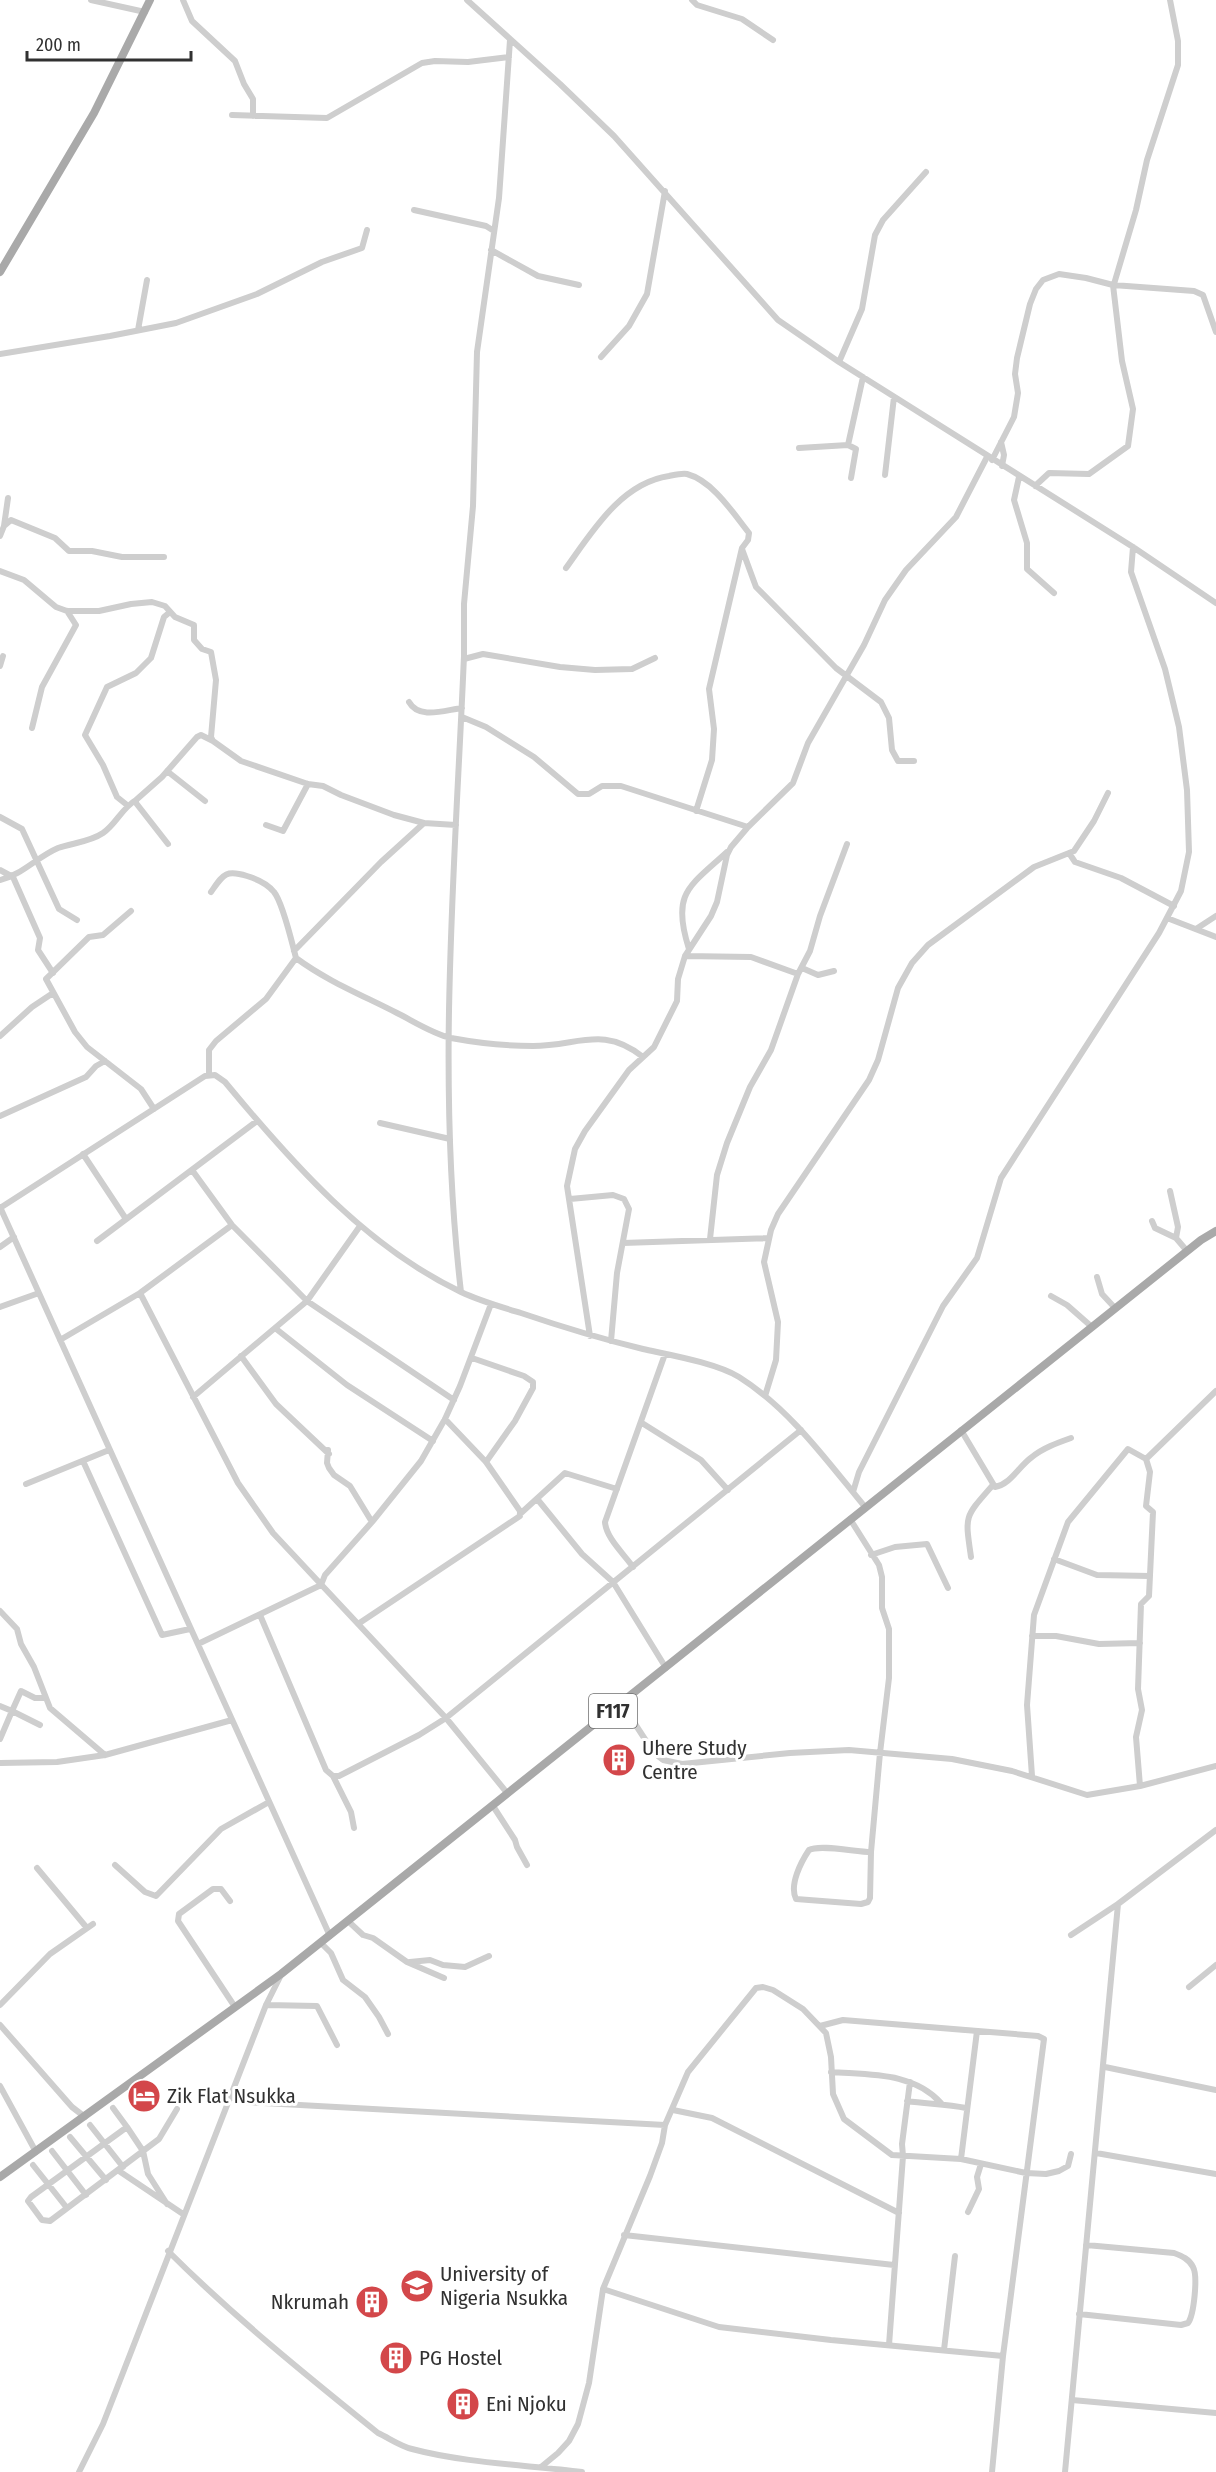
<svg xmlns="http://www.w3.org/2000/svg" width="1216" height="2472" viewBox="0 0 1216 2472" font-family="'Fira Sans Condensed',sans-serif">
<rect width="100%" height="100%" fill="#fff"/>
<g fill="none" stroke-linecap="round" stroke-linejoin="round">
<path stroke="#cecece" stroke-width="6" d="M 91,0 L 145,12
M 183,0 L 192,21 L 235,61 L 244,84 L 253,99 L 253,116
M 467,0 L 560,84 L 614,136 L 778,320 L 839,362 L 1133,547 L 1216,603
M 692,0 L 697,5 L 742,19 L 773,40
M 232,115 L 327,118 L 422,63 L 435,61 L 468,62 L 509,57
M 414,210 L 486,226 L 494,231
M 491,250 L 538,276 L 579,285
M 1114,284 L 1136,210 L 1147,160 L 1178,65 L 1178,41 L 1170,0
M 138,330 L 147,280
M 0,354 L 110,336 L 176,323 L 257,294 L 322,262 L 362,248 L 367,230
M 601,357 L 629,326 L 647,294 L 665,191
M 839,362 L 862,309 L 875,235 L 883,220 L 926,172
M 1001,442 L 1004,455 L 1002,466
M 848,445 L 856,449 L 851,478
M 799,448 L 848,445 L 863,377
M 992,460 L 1014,417 L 1018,393 L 1015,374 L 1017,358 L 1030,304 L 1036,289 L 1043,280 L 1059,274 L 1086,278 L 1113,285 L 1194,291 L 1203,295 L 1216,332
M 885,475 L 894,397
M 1019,477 L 1014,500 L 1027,543 L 1027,569 L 1054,593
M 1035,486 L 1049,473 L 1089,474 L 1128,446 L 1133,409 L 1122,361 L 1113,285
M 4,526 L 8,498
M 0,536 L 4,526 L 11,520 L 55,538 L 69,551 L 92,551 L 122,557 L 164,557
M 742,549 L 756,587 L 836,668 L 881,702 L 889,718 L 892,750 L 898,761 L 914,761
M 566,568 C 592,532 621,483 669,476 C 674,475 682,473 687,474 C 713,481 733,513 749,533 L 748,540 L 742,548 L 709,689 L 714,729 L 712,760 L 696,811
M 0,571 L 24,580 L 56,607 L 67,611 L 99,611 L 131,604 L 152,602 L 165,606 L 175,617 L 194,625 L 194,640 L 202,649 L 211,652 L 216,680 L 211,737 L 213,741
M 464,659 L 483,654 L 560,667 L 595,670 L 632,669 L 655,658
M 0,666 L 3,656
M 409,702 C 419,720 445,710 462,708
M 462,717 L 486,727 L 534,757 L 578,794 L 589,794 L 602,786 L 621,786 L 748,827
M 32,728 L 42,687 L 76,625 L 67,611
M 167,771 L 205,801
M 127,805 L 117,797 L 103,765 L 85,735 L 107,687 L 136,673 L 151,658 L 164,617 L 170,612
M 0,817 L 22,829 L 59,909 L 77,920
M 266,825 L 283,831 L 308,784
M 168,844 L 136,803 L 136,800 L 162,777 L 197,737 L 201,735 L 213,741 L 241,761 L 308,784 L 323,786 L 341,795 L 394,815 L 424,823
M 1069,853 L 1075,862 L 1121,878 L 1174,906
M 0,870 L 13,877 L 40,938 L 38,950 L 53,973
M 0,880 C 22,875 37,857 58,848 C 72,843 90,842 103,833 C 116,824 122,808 136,800
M 211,892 C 223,875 225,869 247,876 C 257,879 267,883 274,892 C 283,903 292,943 296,958 C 327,981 362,995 397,1013 C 413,1021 433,1034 451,1038 C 478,1043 506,1046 533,1046 C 578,1046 603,1025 643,1057
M 131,911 L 103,935 L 89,937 L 46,979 L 75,1032 L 87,1047 L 141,1089 L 154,1109
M 1167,918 L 1216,937
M 1196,929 L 1216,916
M 689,949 C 671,893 689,887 727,852
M 294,951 L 381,862 L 424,823 L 456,825
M 685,956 L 751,957 L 798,974 L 771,1050 L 750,1087 L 727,1143 L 717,1175 L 710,1239
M 802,968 L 818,975 L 834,971
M 798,974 L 810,951 L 820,916 L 847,844
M 0,1036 L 32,1007 L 53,993
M 209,1074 L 209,1050 L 216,1041 L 266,999 L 296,958
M 0,1116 L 86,1077 L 96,1066 L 105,1061
M 380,1123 L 450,1139
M 83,1154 L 126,1219
M 192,1170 L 232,1225 L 307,1301 L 454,1400
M 1170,1191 L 1178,1227 L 1176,1238 L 1187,1251
M 570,1199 L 613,1195 L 624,1199 L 629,1209 L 617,1273 L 611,1341
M 0,1207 L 330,1936
M 0,1208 L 205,1076 L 215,1075 L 225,1082 C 292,1163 365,1246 461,1292 C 480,1301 501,1307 521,1313 C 562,1327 602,1339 643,1349 C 670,1355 716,1363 739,1377 C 790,1409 827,1461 865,1507
M 1152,1221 L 1155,1228 L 1176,1238
M 97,1241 L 257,1121
M 623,1243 L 768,1238
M 0,1247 L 14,1237
M 1097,1277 L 1102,1294 L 1115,1308
M 461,1292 C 436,1080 455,868 464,656 L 464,604 L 473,506 L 477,352 L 499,198 L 510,40
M 140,1293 L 238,1483 L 273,1533 L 446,1718 L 508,1794
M 1051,1296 L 1067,1305 L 1092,1327
M 0,1307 L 39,1293
M 275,1328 L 347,1385 L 433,1441
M 590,1336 L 567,1186 L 575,1149 L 585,1131 L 629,1070 L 654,1047 L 677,1001 L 678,979 L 685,956 L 711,916 L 717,902 L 727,855 L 731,847 L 748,827 L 793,783 L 808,743 L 864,645 L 885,600 L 906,570 L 956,517 L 987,457
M 60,1340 L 140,1293 L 232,1225
M 241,1356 L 276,1404 L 329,1454
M 472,1358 L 524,1376 L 533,1382 L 533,1388 L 515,1421 L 486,1462
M 765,1396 L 776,1360 L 778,1322 L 764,1262 L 771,1230 L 778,1214 L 869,1080 L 878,1060 L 898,988 L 912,963 L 928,945 L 1034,867 L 1074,851 L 1094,821 L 1108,793
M 193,1397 L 307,1301 L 360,1226
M 642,1423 L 701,1460 L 728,1490
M 961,1430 L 995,1487 C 1011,1484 1019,1466 1032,1457 C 1043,1448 1057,1443 1071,1438
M 328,1450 L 327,1463 L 329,1468 L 334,1475 L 350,1486 L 372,1522
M 1146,1459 L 1216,1391
M 83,1461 L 162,1635 L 190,1629
M 26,1484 L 109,1450
M 853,1492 L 859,1472 L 943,1306 L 977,1258 L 1001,1178 L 1159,933 L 1181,891 L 1189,852 L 1187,790 L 1179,727 L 1165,669 L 1131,572 L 1133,547
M 538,1500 L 582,1554 L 613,1582 L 666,1668
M 520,1514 L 565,1473 L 617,1489
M 850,1519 L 879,1565 L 882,1577 L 882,1608 L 889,1629 L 889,1678 L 880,1753 L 871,1852 L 870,1898 L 868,1902 L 861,1904 L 796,1899 C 789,1885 801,1862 809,1850 C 820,1844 856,1852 871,1852
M 871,1555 L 895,1547 L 927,1544 L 948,1588
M 971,1557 C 965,1515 964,1518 992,1486
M 1054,1559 L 1097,1575 L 1150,1576
M 633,1567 C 624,1554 606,1538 605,1522 L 665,1354
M 0,1611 L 17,1629 L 21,1644 L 34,1667 L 50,1708 L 105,1755
M 260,1615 L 326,1770 L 333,1776 L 339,1776 L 419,1735 L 446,1718 L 801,1430
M 358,1624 L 520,1516 L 520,1511 L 486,1462 L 445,1419
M 1032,1636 L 1056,1636 L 1099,1644 L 1140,1643
M 198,1644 L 321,1585 L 325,1575 L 372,1522 L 421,1461 L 445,1419 L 460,1386 L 491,1304
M 622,1704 L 654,1753 L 663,1760 L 682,1764 L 790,1753 L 849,1750 L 952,1759 L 1012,1771 L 1087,1795 L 1140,1786 L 1216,1766
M 0,1706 L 12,1711 L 0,1739
M 40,1725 L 12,1711 L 21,1691 L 35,1698 L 46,1698
M 0,1763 L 57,1762 L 105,1755 L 232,1720
M 333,1776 L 351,1812 L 354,1828
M 1032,1776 L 1027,1705 L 1034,1615 L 1068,1522 L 1128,1449 L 1146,1459 L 1150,1472 L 1146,1506 L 1153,1512 L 1149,1596 L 1141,1604 L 1138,1689 L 1142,1710 L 1136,1737 L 1140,1786
M 493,1806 L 515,1840 L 517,1847 L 527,1865
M 115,1865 L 145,1892 L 156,1896 L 221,1829 L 269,1802
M 37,1868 L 87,1928
M 230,1901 L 221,1889 L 213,1889 L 179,1914 L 178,1921 L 235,2007
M 348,1921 L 363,1935 L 373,1938 L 407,1962 L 444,1978
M 1071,1935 L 1118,1904
M 321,1943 L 331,1953 L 343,1980 L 365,1997 L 379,2017 L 388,2034
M 410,1962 L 430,1960 L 443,1965 L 465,1967 L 489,1956
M 1189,1987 L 1216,1965
M 0,2005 L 50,1954 L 93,1924
M 266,2005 L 317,2006 L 337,2045
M 0,2025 L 72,2107 L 85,2117
M 820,2026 L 843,2020 L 1038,2036 L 1044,2039 L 1003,2356 L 992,2472
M 1105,2067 L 1216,2090
M 831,2072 C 870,2075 913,2072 941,2103
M 0,2086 L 36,2152
M 230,2096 L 245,2102 L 665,2125
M 907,2101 C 927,2104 946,2104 966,2108
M 113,2108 L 127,2127
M 673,2110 L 712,2118 L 899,2213
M 90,2125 L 123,2167
M 127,2127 L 143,2151 L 50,2221 L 42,2220 L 28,2201 L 31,2197 Z
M 70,2137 L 106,2180
M 52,2151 L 86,2195
M 1096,2153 L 1216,2174
M 961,2159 L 977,2031
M 33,2165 L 67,2208
M 119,2171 L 183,2214
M 167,2204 L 148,2174 L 143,2151 L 159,2139 L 177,2109
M 968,2212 L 979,2189 L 977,2177 L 981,2164
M 624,2235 L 894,2265
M 168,2251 C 234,2317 306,2375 378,2433 C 389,2438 400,2446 412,2449 C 464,2463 528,2465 582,2472
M 603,2289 L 719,2327 L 831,2340 L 1003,2356
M 1079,2314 L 1181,2325 L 1188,2323 C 1194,2315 1198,2276 1193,2267 C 1189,2259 1182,2256 1174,2253 L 1086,2245
M 889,2345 L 903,2156 L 902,2144 L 910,2082
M 944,2350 L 955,2256
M 1072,2400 L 1216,2413
M 541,2467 L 558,2453 L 569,2441 L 578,2424 L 589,2383 L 603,2289 L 650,2176 L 662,2143 L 665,2125 L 688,2072 L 756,1988 L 763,1987 L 773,1990 L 803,2009 L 826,2033 L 831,2057 L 833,2094 L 844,2119 L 892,2155 L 961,2159 L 1026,2173 L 1046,2174 L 1059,2171 L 1068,2166 L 1071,2154
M 79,2472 L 103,2424 L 266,2005 L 281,1975
M 1065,2472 L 1118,1904 L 1216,1830"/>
<path stroke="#a9a9a9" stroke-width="8" d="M 0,272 L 94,113 L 150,0
M 0,2177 L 281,1974 L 1201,1240 L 1216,1231"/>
</g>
<defs>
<symbol id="building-disc" viewBox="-11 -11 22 22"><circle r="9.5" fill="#d3474a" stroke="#fff"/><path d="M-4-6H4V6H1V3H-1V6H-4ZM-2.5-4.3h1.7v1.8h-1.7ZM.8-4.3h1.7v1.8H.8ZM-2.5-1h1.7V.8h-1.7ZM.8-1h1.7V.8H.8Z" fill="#fff"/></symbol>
<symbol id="hotel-disc" viewBox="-11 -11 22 22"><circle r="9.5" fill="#d3474a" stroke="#fff"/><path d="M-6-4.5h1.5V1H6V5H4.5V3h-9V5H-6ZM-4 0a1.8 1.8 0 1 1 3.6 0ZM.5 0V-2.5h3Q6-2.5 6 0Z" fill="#fff"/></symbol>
<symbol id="university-disc" viewBox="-11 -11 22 22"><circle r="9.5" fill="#d3474a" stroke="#fff"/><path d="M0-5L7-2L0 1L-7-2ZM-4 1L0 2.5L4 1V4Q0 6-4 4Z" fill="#fff"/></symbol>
</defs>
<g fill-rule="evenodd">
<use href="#building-disc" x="600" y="1741" width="38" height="38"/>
<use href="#hotel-disc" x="125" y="2077" width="38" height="38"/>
<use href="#university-disc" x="398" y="2267" width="38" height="38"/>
<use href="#building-disc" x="353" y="2283" width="38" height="38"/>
<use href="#building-disc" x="377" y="2339" width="38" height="38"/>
<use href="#building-disc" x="444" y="2385" width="38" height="38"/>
</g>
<g text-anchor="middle" stroke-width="6" stroke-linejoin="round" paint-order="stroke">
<rect fill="#fff" stroke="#6f6f6f" stroke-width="1.5" x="589" y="1694" width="48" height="34" rx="4.5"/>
<g font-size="20" font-weight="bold" fill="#313131">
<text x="613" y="1718">F117</text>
</g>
<g font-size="21" fill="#313131" stroke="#fff" text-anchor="start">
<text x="642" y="1755">Uhere Study<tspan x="642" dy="24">Centre</tspan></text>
<text x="167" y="2103">Zik Flat Nsukka</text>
<text x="440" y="2281">University of<tspan x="440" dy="24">Nigeria Nsukka</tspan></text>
<text x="349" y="2309" text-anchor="end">Nkrumah</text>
<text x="419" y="2365">PG Hostel</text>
<text x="486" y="2411">Eni Njoku</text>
</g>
</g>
<path d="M27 51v9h164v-9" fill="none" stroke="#313131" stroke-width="3"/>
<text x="36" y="51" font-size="18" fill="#313131" stroke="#ffffff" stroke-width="4.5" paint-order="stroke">200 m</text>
</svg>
